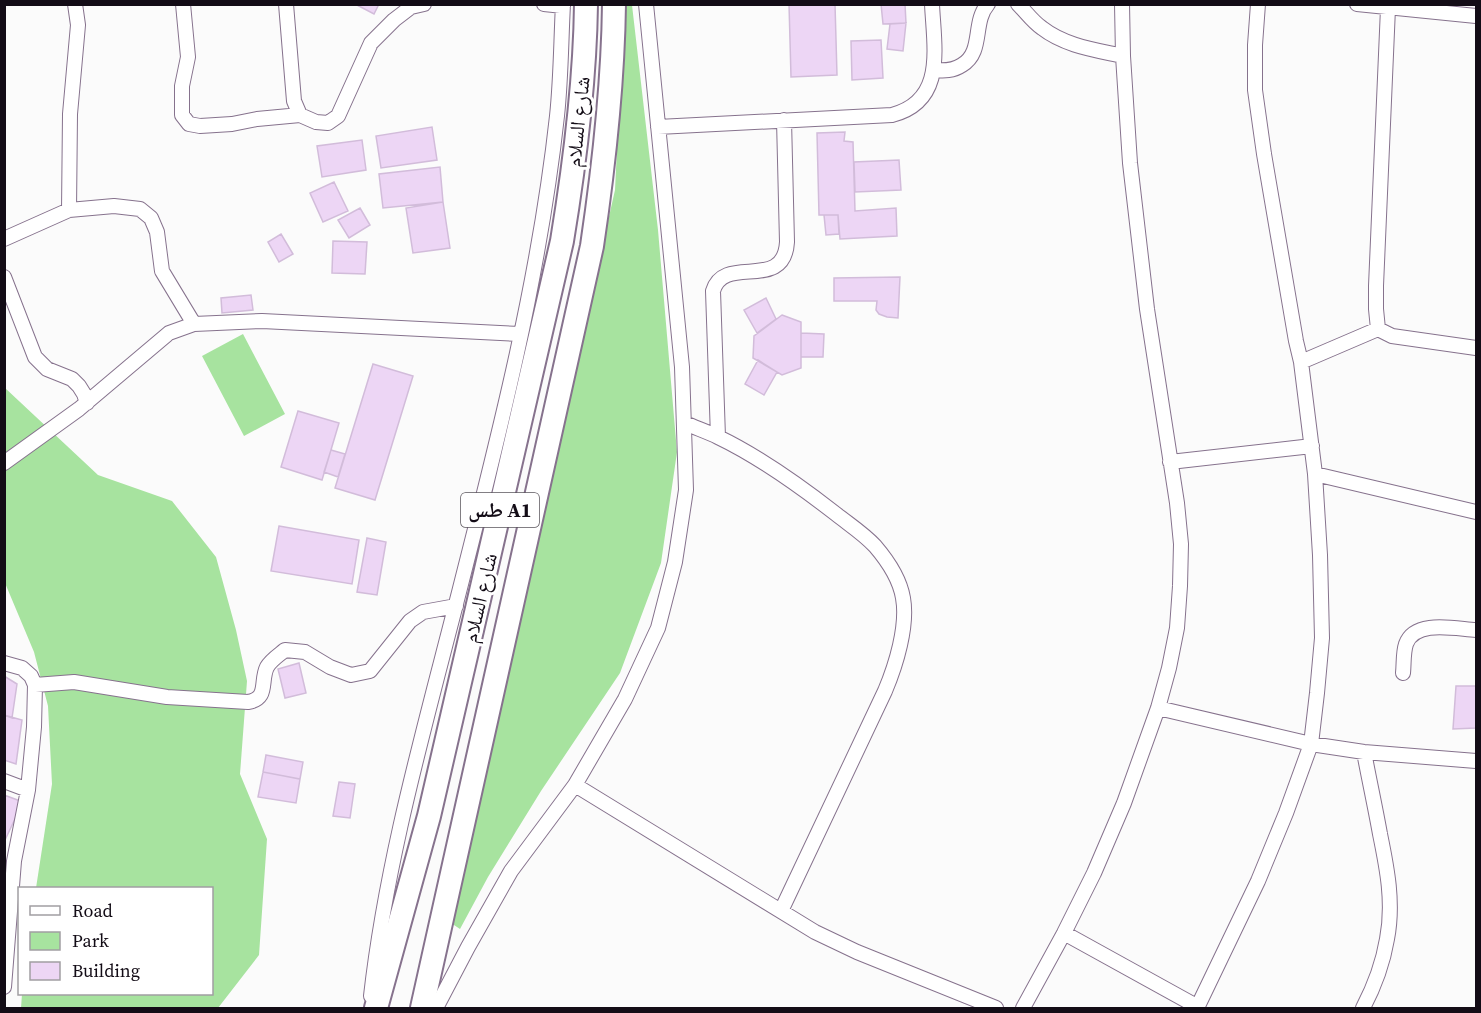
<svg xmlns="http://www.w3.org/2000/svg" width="1481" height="1013" viewBox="0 0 1481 1013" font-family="'Source Serif 4','Noto Naskh Arabic',serif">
<rect width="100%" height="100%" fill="#fbfbfb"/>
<path fill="#a7e39f" d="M 624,5 L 632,5 L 658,230 L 677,452 L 661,563 L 620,673 L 541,791 L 488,877 L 460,929 L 445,919 L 544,505 L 615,190 Z
M 243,334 L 285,414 L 244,436 L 202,356 Z
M 4,387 L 98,475 L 172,501 L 216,557 L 236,630 L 247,681 L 240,774 L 267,839 L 259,955 L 218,1008 L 21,1008 L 22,994 L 212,994 L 212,888 L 36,888 L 52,784 L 48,706 L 34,652 L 5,583 Z"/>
<path fill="#edd6f5" stroke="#d2bcda" stroke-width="1.5" d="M 355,4 L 379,4 L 374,14 Z
M 789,4 L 835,4 L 837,75 L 791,77 Z
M 881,4 L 905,4 L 906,23 L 883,24 Z
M 906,23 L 903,51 L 887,49 L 890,24 Z
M 881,40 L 883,78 L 852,80 L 851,41 Z
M 432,127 L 437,160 L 381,168 L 376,136 Z
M 845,132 L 844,141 L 853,142 L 855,211 L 896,208 L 897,236 L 840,239 L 838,215 L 819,215 L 817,133 Z
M 362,140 L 366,170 L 322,177 L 317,146 Z
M 899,160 L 901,190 L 855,192 L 854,162 Z
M 440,167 L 443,202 L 383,208 L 379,174 Z
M 334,182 L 348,211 L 323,222 L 310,193 Z
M 443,202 L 450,248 L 413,253 L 406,208 Z
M 360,208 L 370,225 L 349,238 L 338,220 Z
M 824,215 L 838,215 L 839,234 L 826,235 Z
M 281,234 L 293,254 L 279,262 L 268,242 Z
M 333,241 L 367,242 L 365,274 L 332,273 Z
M 900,277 L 898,318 L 887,317 L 879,314 L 876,310 L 877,301 L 834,301 L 834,278 Z
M 251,295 L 253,310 L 222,313 L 221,298 Z
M 766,298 L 776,319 L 757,333 L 744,310 Z
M 782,315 L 801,322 L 801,368 L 782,375 L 753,358 L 754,336 Z
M 801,333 L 824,334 L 823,357 L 801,357 Z
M 758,360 L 777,372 L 764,395 L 745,384 Z
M 373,364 L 413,376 L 375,500 L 335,488 Z
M 298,411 L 339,423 L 322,480 L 281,467 Z
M 331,450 L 345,454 L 338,477 L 324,472 Z
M 279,526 L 359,540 L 352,584 L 271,571 Z
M 367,538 L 386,542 L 377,595 L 357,592 Z
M 299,663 L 306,693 L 285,698 L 278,669 Z
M 4,676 L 17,684 L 12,718 L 4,715 Z
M 1456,686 L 1476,686 L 1476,728 L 1453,729 Z
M 4,715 L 22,720 L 16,764 L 4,760 Z
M 266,755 L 303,762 L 300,779 L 263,772 Z
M 263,772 L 300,779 L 296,803 L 258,797 Z
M 339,782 L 355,784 L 350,818 L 333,816 Z
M 4,795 L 23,802 L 5,840 L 4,839 Z"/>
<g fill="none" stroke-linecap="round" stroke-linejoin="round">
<defs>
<path id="minor" d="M 183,4 L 188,57 L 182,86 L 182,115 L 189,124 L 200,126 L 232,124 L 257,119 L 300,115
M 286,4 L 294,101 L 300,115 L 316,122 L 328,123 L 338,116 L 371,43 L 394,20 L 411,7 L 424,4
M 544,4 L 563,6
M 1018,4 C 1026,12 1033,22 1042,28 C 1065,46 1096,50 1123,56
M 1357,4 L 1476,16
M 1388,8 L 1376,286 L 1376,309 L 1378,329 L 1392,336 L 1476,348
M 934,70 C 944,71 953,71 962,65 C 984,52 972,22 988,4
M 658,127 L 892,115 C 946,101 934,48 932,4
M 69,210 L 70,114 L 78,25 L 75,4
M 4,239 L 69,210 L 114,206 L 140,209 L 151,218 L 157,232 L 162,271 L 194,324
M 4,277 L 35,357 L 47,369 L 72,379 L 79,386 L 84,394 L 87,403
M 1301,362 L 1378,329
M 685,423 C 696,428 708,432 718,437 C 760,457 800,486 836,514 C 850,525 864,534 875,546 C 887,560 900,580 903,598 C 908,626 896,665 885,691 L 781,911
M 718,437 L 713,291 C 724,253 784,293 787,242 L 784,120
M 1170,462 L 1312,446
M 4,463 L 79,409 L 169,333 L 194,324 L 262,321 L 520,334
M 1315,474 L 1476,512
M 4,663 L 22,668 L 31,676 L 35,685 L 34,727 L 28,790 L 14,861 L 4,987
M 1403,673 C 1404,664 1403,653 1406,644 C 1415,619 1456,629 1476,630
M 35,685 L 74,682 L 167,697 L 248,702 C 269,699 260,681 267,667 C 271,660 279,655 285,650 L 305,652 L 330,667 L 351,675 L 370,671 L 410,621 L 423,612 L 456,606
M 1158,708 L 1311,744 L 1364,752 L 1476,761
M 4,781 L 28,790
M 575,785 L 815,932 L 857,952 L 996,1008
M 1064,933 L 1198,1007
M 371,996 C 386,863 423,733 456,604 C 497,443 539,281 557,116 C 561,79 561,42 563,4
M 436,1008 L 468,947 L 511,871 L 575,785 L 625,699 L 658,628 L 675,562 L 686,490 L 682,367 L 646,4
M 1023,1008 L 1064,933 L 1094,873 L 1124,803 L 1158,708 L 1169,668 L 1177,628 L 1180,586 L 1181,544 L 1177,503 L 1147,309 L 1130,163 L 1123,56 L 1122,4
M 1197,1008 L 1258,881 L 1286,813 L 1311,744 L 1317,693 L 1322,638 L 1320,555 L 1315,474 L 1301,362 L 1296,341 L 1264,154 L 1255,90 L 1255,45 L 1258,4
M 1363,1008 C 1374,987 1383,963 1387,939 C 1394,903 1387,868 1380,834 C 1375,806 1369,779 1364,752"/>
<path id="trunk" d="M 376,1008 L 429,816 L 562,241 C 575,162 585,84 586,4
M 422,1008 L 592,246 C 604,165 613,87 614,4"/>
</defs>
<use href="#minor" stroke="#86728d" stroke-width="16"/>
<use href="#trunk" stroke="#86728d" stroke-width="26"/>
<use href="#minor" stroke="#fff" stroke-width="14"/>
<use href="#trunk" stroke="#fff" stroke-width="22"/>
</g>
<g text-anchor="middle" stroke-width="6" stroke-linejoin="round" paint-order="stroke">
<rect fill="#fff" stroke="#5a555c" stroke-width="1.5" x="461" y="493" width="78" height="34" rx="4.5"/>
<g font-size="20" font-weight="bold" fill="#130c16">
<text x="500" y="517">طس A1</text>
</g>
<g font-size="21" fill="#130c16" stroke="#fff">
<text transform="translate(578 122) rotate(-84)" y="7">شارع السلام</text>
<text transform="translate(480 598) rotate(-77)" y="7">شارع السلام</text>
</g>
</g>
<rect width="1481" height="1013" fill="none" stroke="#130c16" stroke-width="12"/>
<rect x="18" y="887" width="195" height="108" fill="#ffffff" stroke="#a19ea2" stroke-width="1.5"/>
<rect x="30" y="906" width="30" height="9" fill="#ffffff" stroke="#a19ea2" stroke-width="1.5"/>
<text x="72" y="917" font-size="18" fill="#130c16">Road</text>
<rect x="30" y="932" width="30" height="18" fill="#a7e39f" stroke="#a19ea2" stroke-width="1.5"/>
<text x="72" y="947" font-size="18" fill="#130c16">Park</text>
<rect x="30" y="962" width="30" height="18" fill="#edd6f5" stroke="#a19ea2" stroke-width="1.5"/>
<text x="72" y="977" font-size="18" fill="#130c16">Building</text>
</svg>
